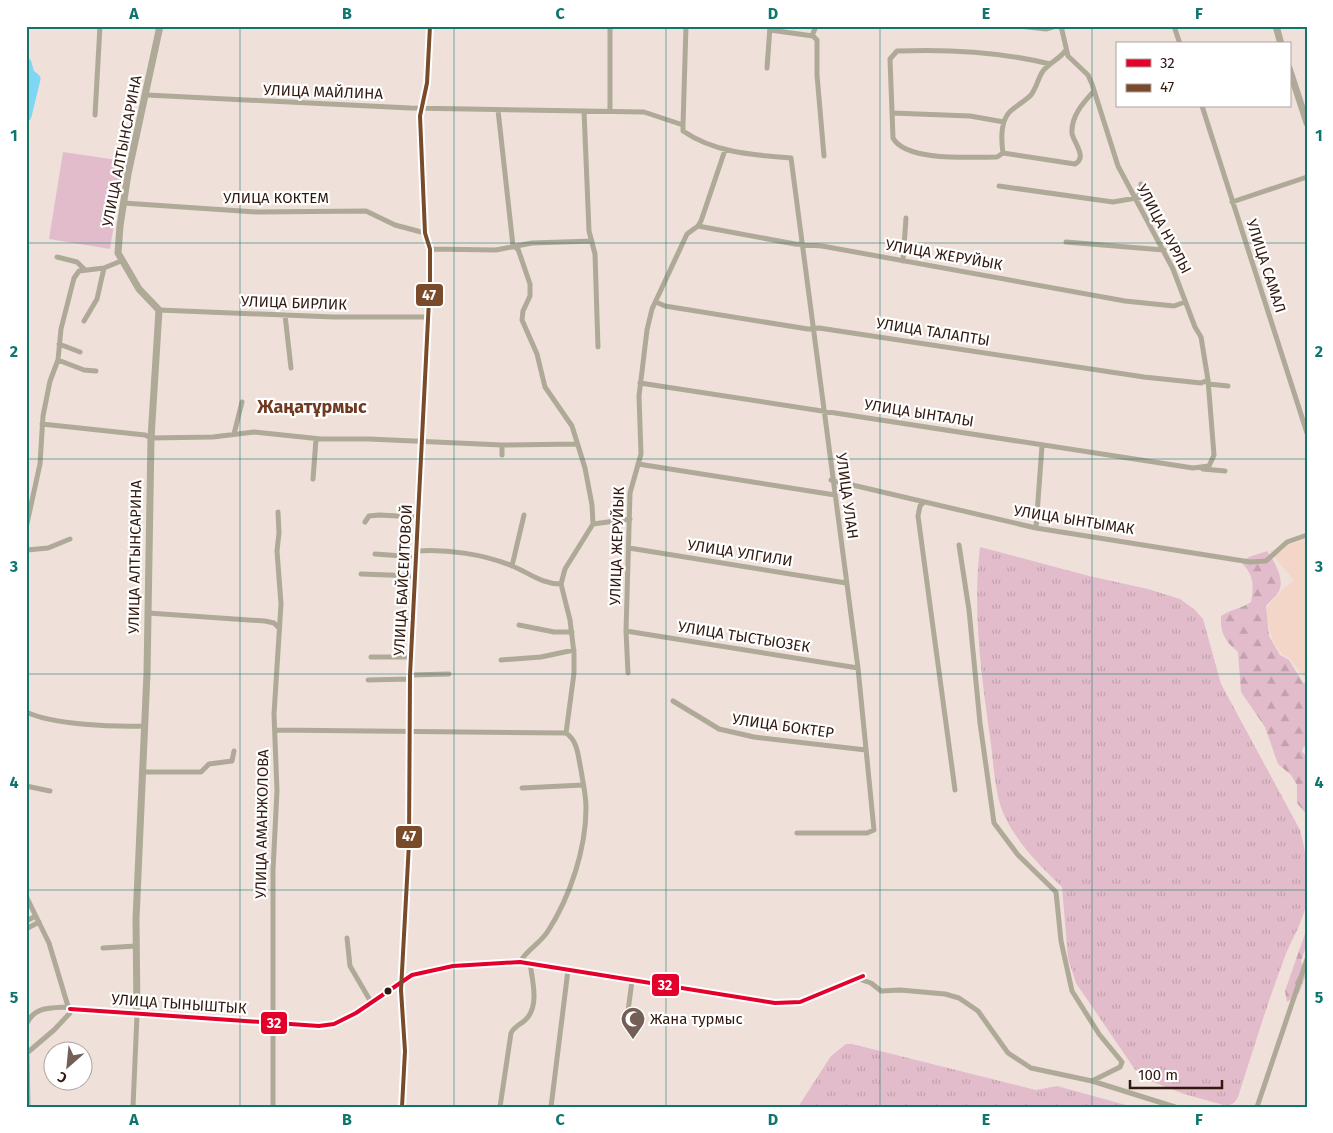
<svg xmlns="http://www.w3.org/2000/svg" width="1333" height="1133" viewBox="0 0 1333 1133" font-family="'Fira Sans',sans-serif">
<defs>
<pattern id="grass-tufts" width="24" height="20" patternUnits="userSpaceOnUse" patternTransform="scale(1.25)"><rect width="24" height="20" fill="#e2bccb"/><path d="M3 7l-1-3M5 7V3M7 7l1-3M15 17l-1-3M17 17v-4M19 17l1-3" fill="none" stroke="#c2a1ad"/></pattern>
<pattern id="forest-firs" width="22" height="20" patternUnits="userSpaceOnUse" patternTransform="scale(1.25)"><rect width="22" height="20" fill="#e2bccb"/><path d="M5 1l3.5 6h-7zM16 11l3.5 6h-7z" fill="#c2a1ad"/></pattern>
</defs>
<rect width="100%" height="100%" fill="#efe0da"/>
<path fill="#f4d6c8" d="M 1307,539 L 1307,680 L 1288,657 L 1283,655 L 1273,642 L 1267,618 L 1267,607 L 1281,591 L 1294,580 L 1269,551 Z"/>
<path fill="url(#grass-tufts)" d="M 980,547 L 1089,576 L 1148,589 L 1180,599 L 1194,609 L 1203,619 L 1221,684 L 1300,830 C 1306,852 1309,875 1307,898 C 1305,920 1291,939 1284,959 C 1267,1004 1253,1050 1238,1097 L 1234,1103 L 1227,1106 L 1184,1094 L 1140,1077 L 1076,983 L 1068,958 L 1062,887 C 1040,866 1020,846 1006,819 C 995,798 994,768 991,744 C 982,679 972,613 980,547 Z
M 846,1044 L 852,1044 L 1036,1090 L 1057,1086 L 1133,1107 L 798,1107 L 831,1056 Z"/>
<path fill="url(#forest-firs)" d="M 1267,551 C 1274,561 1285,578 1279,591 C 1276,597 1270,601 1266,606 L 1269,636 L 1280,655 L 1289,660 L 1303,683 L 1307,683 L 1307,747 L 1304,746 L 1302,751 L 1307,757 L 1307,815 L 1297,803 L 1297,785 L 1291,775 L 1278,764 L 1265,727 L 1241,692 L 1238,652 C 1225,641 1220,633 1221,616 C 1233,608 1241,609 1251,602 C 1254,585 1254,576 1242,563 L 1249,557 Z
M 1307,928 L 1307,944 L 1301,961 L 1306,975 L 1299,993 L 1287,1002 L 1285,991 Z"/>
<path fill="#e2bccb" d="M 63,152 L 124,161 L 110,249 L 49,239 Z"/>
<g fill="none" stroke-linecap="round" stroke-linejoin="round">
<path stroke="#7cd6f4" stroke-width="11" d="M 26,63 L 29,74 L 35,79 L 26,116"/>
<path stroke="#afa998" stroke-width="5" d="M 1019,26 L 1046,29 L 1056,26
M 1174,26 L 1180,44
M 770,30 L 813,36 L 817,40 L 817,75 L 824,156
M 812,36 L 816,26
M 1050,64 C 1001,52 947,49 897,51 L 890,59 L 893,138 C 906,162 973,157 997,157 L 1003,153 C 1001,139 1000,118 1013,109 C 1019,104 1025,101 1031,95 C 1037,87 1038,78 1043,71 C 1050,62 1060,59 1066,50
M 767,68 L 770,27
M 147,95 L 410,108 L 644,112 L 683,125 L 683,131 C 715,153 754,155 791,158 L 858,668 L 874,830 L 867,833 L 797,833
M 1202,106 L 1307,433
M 498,110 L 513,246 L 518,249 L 530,284 L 530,296 L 523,311 L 522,320 L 537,354 L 545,387 L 572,426 L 585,468 L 592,505 L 593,524 L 565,569 L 561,584 L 570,620 L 574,653 L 574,673 L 566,733 C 578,741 578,756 581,770 C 583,783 586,795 586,808 C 586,849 570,897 548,931 C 540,944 527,949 520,962
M 584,111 L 589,231 L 595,254 L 598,347
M 610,111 L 610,26
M 892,113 L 970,116 L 1004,122
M 95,115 L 100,26
M 683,125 L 686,26
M 1003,153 L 1075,164 C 1088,157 1073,142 1072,133 C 1071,116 1083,103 1094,91
M 999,186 L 1113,202 L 1142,197 L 1153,209
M 1138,196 L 1142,192 L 1141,184
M 1232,202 L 1307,177
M 123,203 L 256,212 L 366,211 L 395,225 L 425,233
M 698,226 L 795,244 L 822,246 L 1125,301 L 1174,306 L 1185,302
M 1066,242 L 1164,250
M 430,249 L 496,250 L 532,243 L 592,241
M 57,257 L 77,262 L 85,270
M 903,261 L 906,218
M 656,302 L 665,306 L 808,329 L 819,328 L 1144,377 L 1201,383 L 1208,380
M 159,310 L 334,317 L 428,317
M 285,315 L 291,368
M 84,321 L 97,299 L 104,268
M 59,344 L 80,352
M 58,360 L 84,370 L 96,371
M 640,383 C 825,411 1009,441 1193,468 L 1209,466 L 1214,455 L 1208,380 L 1201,337 L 1195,327 L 1173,269 L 1118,166 L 1092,84 L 1088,75 L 1068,56 L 1061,26
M 1208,384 L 1228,386
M 42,424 L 145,435 L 151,438 L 213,437 L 254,432 L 321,439 L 369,439 L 502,445 L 577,444
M 234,434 L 242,402
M 502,455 L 502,445
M 638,464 L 835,495
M 1203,469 L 1225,471
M 313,479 L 316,439
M 831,480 L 1036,528 L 1250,562 L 1266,561 L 1287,542 L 1307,535
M 924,502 L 920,506 L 918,516 L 955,790
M 365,522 L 369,516 L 379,515 L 418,517
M 593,524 L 630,519
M 26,528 L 40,464 L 43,416 L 50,381 L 58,360 L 61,329 L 74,278 L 79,271 L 104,268 L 121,261
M 1036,528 L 1042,446
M 959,545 L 969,610 L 980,723 L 994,823 L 1018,855 L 1056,892 L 1061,941 L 1072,991 L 1099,1034 L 1122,1062 L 1120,1067 L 1092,1081
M 629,548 L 846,583
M 27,550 L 48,548 L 70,539
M 417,551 C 447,549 482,554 510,565 C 528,572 541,584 561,584
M 375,554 L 417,557
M 512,566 L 524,515
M 361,574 L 416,576
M 26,586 L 26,549
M 148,613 L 265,621 L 274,623 L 279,628
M 519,625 L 554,632 L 572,632
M 626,631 L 858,668
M 371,657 L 411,657
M 501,660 L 541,657 L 574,650
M 628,673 L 626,631 L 630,493 L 641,454 L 639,396 L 647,330 L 652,309 L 687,234 L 698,226 L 701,221 L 725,150
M 410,675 L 449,674
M 368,680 L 410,679
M 673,701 L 719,729 L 754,737 L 866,750
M 26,712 C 54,725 114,727 145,726
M 275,730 L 566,733
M 142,772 L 201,772 L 209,764 L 232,761 L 234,751
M 26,786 L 50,791
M 522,788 L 583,785
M 26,896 L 49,943 L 70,1013 L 54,1030 L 27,1053 L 28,1107
M 26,921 L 36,916
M 26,929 L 39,922
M 347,938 L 350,966 L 371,1002
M 103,948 L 136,946
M 859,979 L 871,983 L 881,991 L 900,990 L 945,994 L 959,998 L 978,1011 L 1008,1053 L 1031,1068 L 1092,1081 L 1175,1107
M 70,1009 L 319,1026 L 334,1024 L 356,1013 L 412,975 L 453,966 L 520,962 L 775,1003 L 800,1002 L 863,976
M 26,1025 C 34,1006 50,1008 69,1007
M 626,1026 L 632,981
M 133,1107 L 137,1015
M 273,1107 L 273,870 L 277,791 L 274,714 L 281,604 L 277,551 L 279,533 L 278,512
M 402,1107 L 405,1051 L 401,990 L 409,843 L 410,675 L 430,280 L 430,249 L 425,233 L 420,116 L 427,83 L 430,26
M 500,1107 L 511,1033 C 515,1025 523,1024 528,1017 C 539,1003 532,979 530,963
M 551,1107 L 568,970
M 1257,1107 L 1307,959"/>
<path stroke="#afa998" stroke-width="7" d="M 1276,26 L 1281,44
M 1289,68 L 1307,123
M 137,1015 L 136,919 L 147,673 L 151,438 L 159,310 L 139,289 L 118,253 L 120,226 L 128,174 L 160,26"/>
<defs>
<path id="bus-1" d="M 70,1009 L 319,1026 L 334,1024 L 356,1013 L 412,975 L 453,966 L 520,962 L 775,1003 L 800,1002 L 863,976"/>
<path id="bus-2" d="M 402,1107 L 405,1051 L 401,990 L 409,843 L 410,675 L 430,280 L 430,249 L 425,233 L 420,116 L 427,83 L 430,26"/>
</defs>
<use href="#bus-1" stroke="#fff" stroke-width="8"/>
<use href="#bus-2" stroke="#fff" stroke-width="8"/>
<use href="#bus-1" stroke="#e4002b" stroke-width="4"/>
<use href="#bus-2" stroke="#7a4b2a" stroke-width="4"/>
</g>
<path fill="none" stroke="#0f766e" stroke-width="1" stroke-opacity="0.55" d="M 240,26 L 240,1107M 454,26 L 454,1107M 666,26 L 666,1107M 880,26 L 880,1107M 1092,26 L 1092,1107M 26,243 L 1307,243M 26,459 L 1307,459M 26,674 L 1307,674M 26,890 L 1307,890"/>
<defs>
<symbol id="mosque-pin" viewBox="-11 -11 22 30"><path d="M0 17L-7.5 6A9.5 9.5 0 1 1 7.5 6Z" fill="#745f56" stroke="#fff"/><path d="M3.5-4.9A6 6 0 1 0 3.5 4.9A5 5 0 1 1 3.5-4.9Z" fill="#fff"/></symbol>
</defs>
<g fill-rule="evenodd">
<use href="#mosque-pin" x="619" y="1005" width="28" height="38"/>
</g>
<circle fill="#31190f" stroke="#fff" stroke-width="2" cx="388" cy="991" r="4.5"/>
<g text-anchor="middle" stroke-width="4.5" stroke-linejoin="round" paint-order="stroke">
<g font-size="15" fill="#31190f" stroke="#fff">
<text transform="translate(323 92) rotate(2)" y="5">УЛИЦА МАЙЛИНА</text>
<text transform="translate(122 151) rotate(-79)" y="5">УЛИЦА АЛТЫНСАРИНА</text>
<text x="276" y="203">УЛИЦА КОКТЕМ</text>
<text transform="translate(1164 229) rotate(62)" y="5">УЛИЦА НУРЛЫ</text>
<text transform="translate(944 255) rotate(10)" y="5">УЛИЦА ЖЕРУЙЫК</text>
<text transform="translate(1266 266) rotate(72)" y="5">УЛИЦА САМАЛ</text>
<text transform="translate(294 303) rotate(2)" y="5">УЛИЦА БИРЛИК</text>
<text transform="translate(933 332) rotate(9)" y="5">УЛИЦА ТАЛАПТЫ</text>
<text transform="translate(919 413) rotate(9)" y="5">УЛИЦА ЫНТАЛЫ</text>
<text transform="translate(847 496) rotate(82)" y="5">УЛИЦА УЛАН</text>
<text transform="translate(1074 520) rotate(9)" y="5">УЛИЦА ЫНТЫМАК</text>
<text transform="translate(617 546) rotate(-88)" y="5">УЛИЦА ЖЕРУЙЫК</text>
<text transform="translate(740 553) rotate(9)" y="5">УЛИЦА УЛГИЛИ</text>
<text transform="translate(135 557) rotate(-89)" y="5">УЛИЦА АЛТЫНСАРИНА</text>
<text transform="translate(403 580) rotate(-87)" y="5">УЛИЦА БАЙСЕИТОВОЙ</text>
<text transform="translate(744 637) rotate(9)" y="5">УЛИЦА ТЫСТЫОЗЕК</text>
<text transform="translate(783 726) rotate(8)" y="5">УЛИЦА БОКТЕР</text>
<text transform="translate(262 824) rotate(-89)" y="5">УЛИЦА АМАНЖОЛОВА</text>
<text transform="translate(179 1004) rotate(4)" y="5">УЛИЦА ТЫНЫШТЫК</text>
</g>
<g font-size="15" fill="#31190f" stroke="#fff" text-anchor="start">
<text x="650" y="1024">Жана турмыс</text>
</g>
<g font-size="18" font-weight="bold" fill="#6f3a20" stroke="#fff">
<text x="312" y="413">Жаңатұрмыс</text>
</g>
</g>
<g stroke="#fff" stroke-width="2">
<rect x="415" y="283" width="29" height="24" rx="5" fill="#7a4b2a"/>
<rect x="395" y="825" width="28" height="24" rx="5" fill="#7a4b2a"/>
<rect x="651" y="973" width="29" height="24" rx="5" fill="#e4002b"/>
<rect x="260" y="1011" width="28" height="24" rx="5" fill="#e4002b"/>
</g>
<g font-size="14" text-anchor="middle" font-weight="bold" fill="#fff">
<text x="429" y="300">47</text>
<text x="409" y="841">47</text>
<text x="665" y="990">32</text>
<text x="274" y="1028">32</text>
</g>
<rect width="1333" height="1133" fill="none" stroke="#ffffff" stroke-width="55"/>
<rect x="1116" y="42" width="175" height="65" fill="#ffffff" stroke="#ada39f"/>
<rect x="1126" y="59" width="25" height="8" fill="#e4002b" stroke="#ada39f"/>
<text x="1160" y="68" font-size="15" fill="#31190f">32</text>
<rect x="1126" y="84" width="25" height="8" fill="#7a4b2a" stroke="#ada39f"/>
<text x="1160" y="92" font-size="15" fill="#31190f">47</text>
<g transform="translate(68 1066) rotate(207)"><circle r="24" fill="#ffffff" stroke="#ada39f"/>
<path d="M0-4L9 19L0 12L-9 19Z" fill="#745f56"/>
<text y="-8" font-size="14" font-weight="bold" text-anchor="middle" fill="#31190f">С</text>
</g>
<path d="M1130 1080v8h92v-8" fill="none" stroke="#31190f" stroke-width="2.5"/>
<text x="1138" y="1080" font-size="15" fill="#31190f" stroke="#ffffff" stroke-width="4" paint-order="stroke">100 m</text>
<rect x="28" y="28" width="1278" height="1078" fill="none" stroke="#0f766e" stroke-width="2"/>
<g font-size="16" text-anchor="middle" font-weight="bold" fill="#0f766e">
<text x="134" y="19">A</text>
<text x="347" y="19">B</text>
<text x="560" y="19">C</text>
<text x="773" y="19">D</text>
<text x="986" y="19">E</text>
<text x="1199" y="19">F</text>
<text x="14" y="141">1</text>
<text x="1319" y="141">1</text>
<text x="14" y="357">2</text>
<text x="1319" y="357">2</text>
<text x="14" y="572">3</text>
<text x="1319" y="572">3</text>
<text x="14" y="788">4</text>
<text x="1319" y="788">4</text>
<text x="14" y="1003">5</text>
<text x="1319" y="1003">5</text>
<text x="134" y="1125">A</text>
<text x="347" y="1125">B</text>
<text x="560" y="1125">C</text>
<text x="773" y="1125">D</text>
<text x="986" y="1125">E</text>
<text x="1199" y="1125">F</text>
</g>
</svg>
